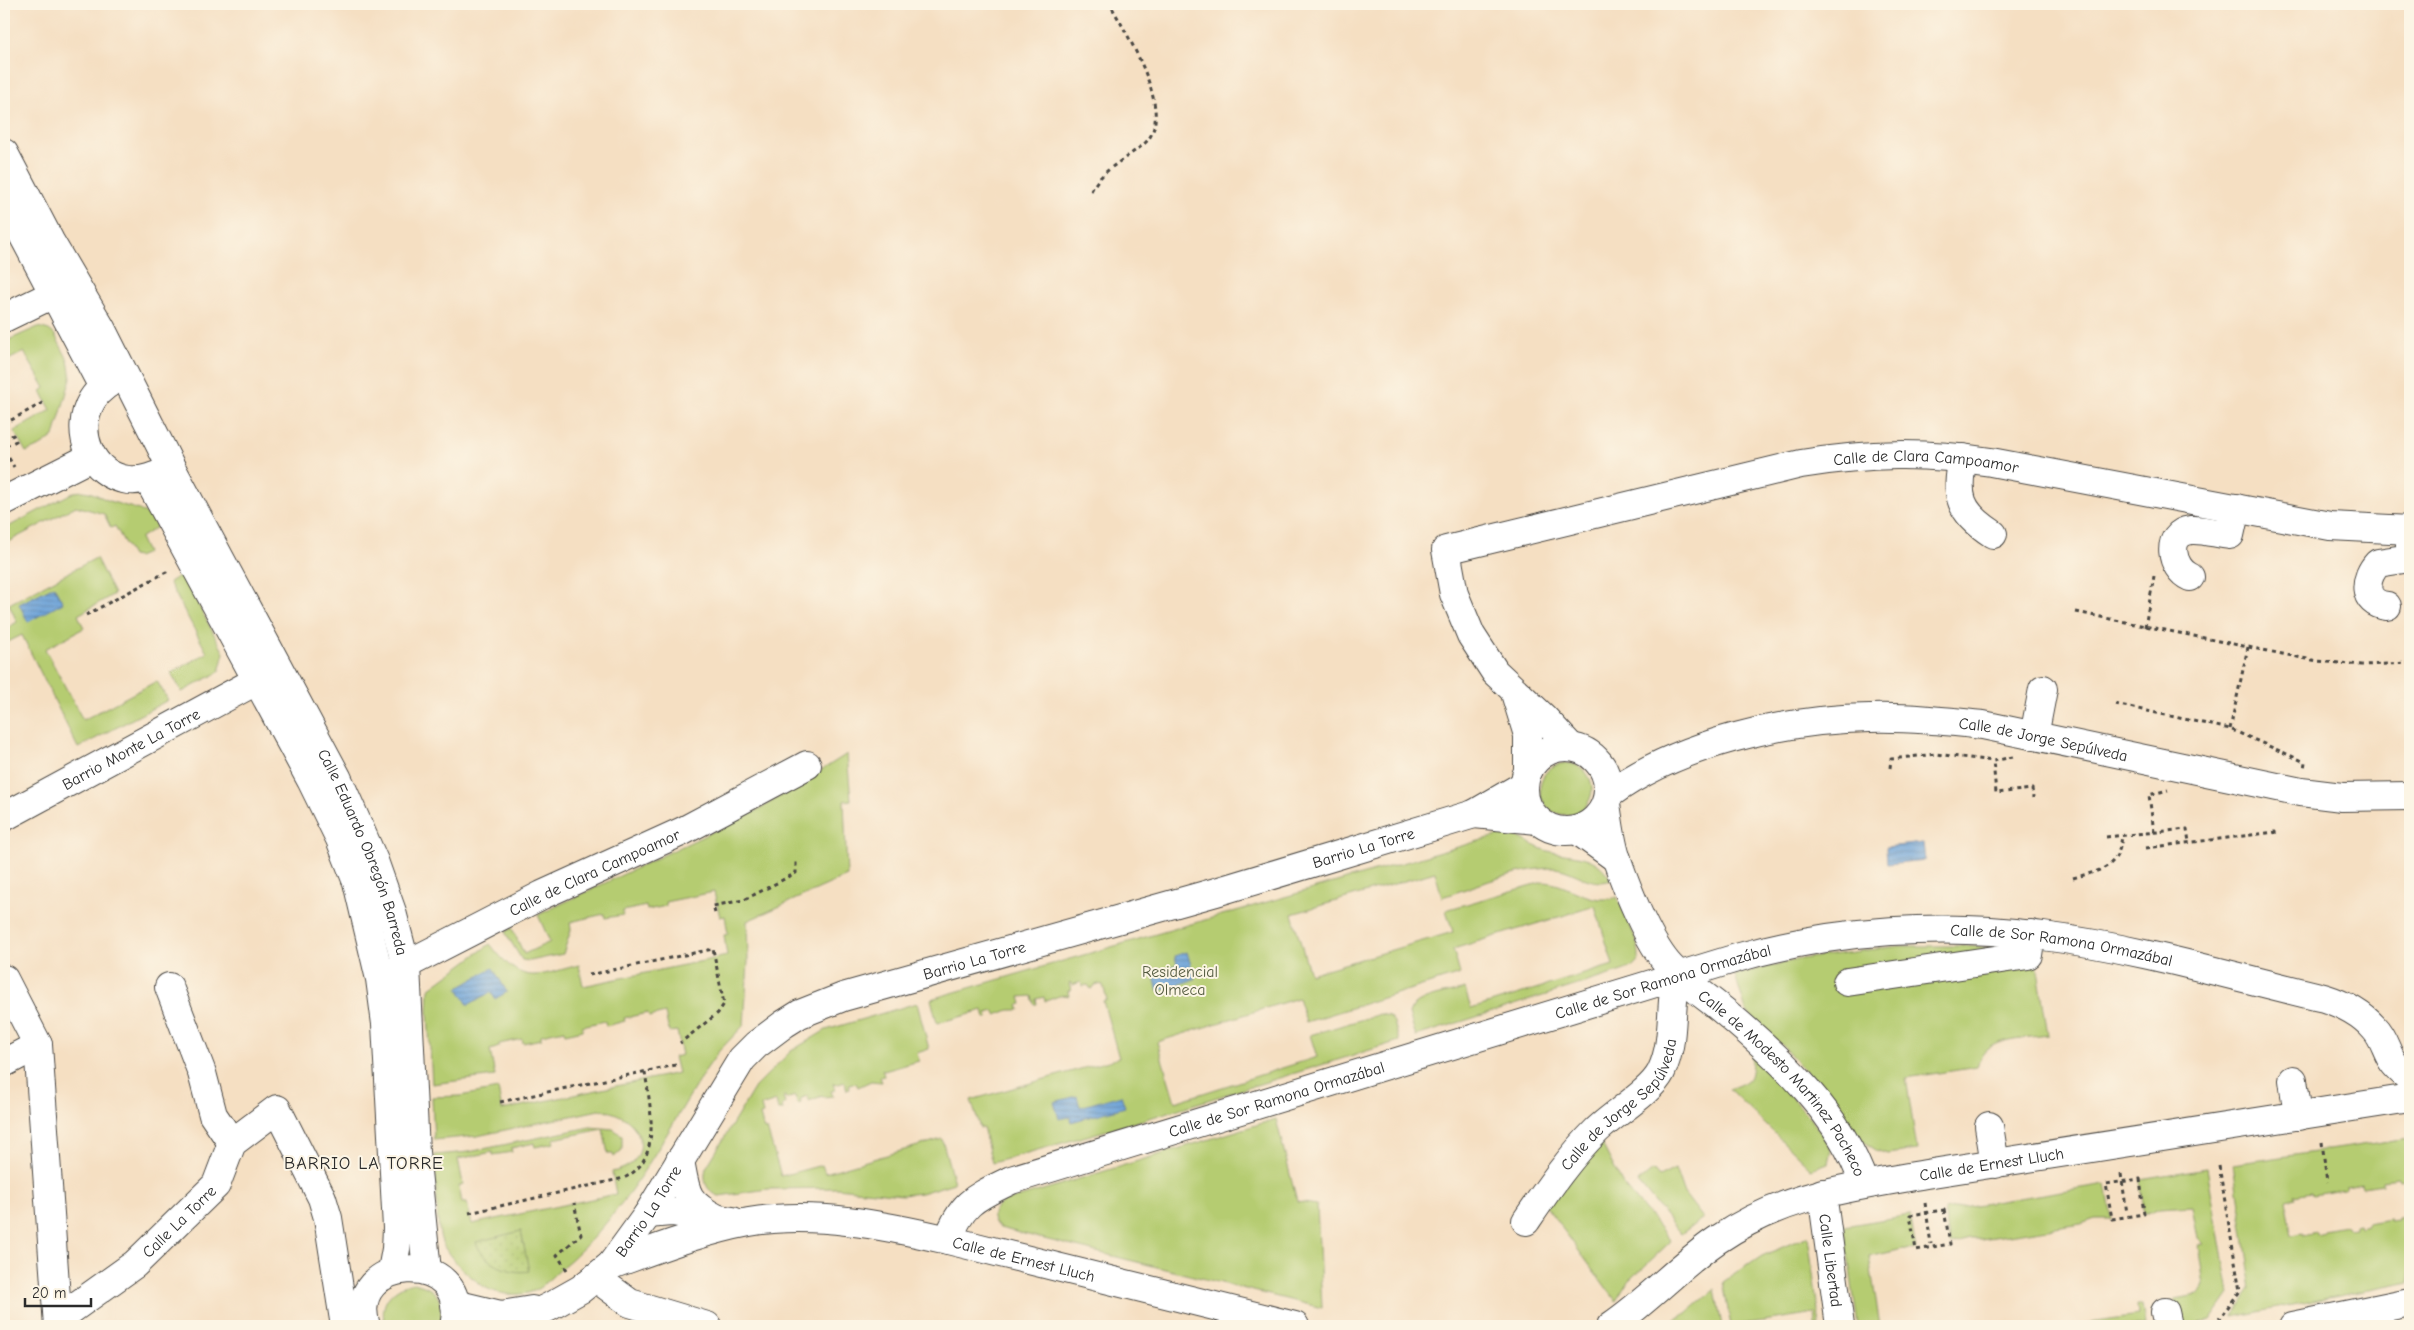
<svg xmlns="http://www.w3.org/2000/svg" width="2414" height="1330" viewBox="0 0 2414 1330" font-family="'Comic Neue',sans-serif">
<defs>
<pattern id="park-dots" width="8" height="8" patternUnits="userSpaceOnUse" patternTransform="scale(1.25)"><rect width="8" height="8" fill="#b5cc71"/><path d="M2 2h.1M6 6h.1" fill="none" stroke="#9caf62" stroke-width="1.8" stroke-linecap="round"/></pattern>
<pattern id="water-rules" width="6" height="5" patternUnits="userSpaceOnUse" patternTransform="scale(1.25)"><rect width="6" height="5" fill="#6ba1d8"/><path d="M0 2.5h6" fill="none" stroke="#5883af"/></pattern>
</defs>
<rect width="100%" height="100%" fill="#fcf5e5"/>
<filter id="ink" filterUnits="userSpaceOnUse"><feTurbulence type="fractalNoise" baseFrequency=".02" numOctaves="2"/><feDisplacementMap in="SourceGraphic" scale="10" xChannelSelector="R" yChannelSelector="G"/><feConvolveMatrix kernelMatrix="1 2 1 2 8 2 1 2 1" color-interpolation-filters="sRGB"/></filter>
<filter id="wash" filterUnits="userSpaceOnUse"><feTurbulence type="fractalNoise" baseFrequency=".0096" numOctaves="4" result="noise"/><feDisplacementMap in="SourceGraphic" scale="20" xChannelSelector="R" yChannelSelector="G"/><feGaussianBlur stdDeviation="1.12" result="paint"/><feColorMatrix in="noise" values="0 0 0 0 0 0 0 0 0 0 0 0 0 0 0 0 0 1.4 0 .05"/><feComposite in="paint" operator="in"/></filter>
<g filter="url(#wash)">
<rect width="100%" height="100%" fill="#f5dfc2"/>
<path fill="#b5cc71" stroke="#707c4e" d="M 38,327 L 49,330 L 55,335 L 68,360 L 71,378 L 54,436 L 42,445 L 26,452 L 14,431 L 51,410 L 41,391 L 45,388 L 24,352 L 8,360 L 4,351 L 4,342 Z
M 83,491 C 95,492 102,499 113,502 C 135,510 143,506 157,527 L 140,538 L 147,553 L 138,557 L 132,556 L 115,526 L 111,528 L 104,514 L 76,506 L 4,544 L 4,529 L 74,492 Z
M 96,558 L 114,594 L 78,615 L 84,628 L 45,649 L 83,720 L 157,681 L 168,700 L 78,748 L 22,635 L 4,644 L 4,630 L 17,622 L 9,604 Z
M 182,574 L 224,653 L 219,672 L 182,692 L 171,673 L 207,653 L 169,582 Z
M 847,754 L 851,800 L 844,801 L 847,876 L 747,921 L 748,962 L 744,1025 L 719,1051 L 705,1071 C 661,1141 625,1216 560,1269 C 552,1276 543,1287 534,1291 C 519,1297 496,1295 483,1286 C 468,1275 449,1259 442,1242 C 436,1228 436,1173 435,1155 L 469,1152 L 590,1127 L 613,1129 L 622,1135 L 622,1150 L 614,1157 L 613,1154 L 608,1154 L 603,1129 L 553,1139 L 554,1143 L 535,1147 L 534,1143 L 511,1148 L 512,1152 L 493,1155 L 493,1152 L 458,1159 L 463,1184 L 459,1186 L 462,1203 L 467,1203 L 472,1224 L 616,1194 L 612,1172 C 659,1162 643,1113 599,1110 L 477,1136 L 434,1140 L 432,1097 L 460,1096 L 498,1089 L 502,1110 L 678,1073 L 674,1057 L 682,1055 L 677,1031 L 669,1032 L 665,1013 L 649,1017 L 648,1013 L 624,1018 L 625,1021 L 606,1026 L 605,1021 L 582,1026 L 583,1030 L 565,1034 L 564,1030 L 541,1035 L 541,1039 L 523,1043 L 522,1039 L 499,1044 L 499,1047 L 490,1050 L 495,1076 L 432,1084 L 428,1013 L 429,989 L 490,944 C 523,986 532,977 579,965 L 583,986 L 727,956 L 724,935 L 728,934 L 725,916 L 720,917 L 714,892 L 665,902 L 666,906 L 647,910 L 646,906 L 623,911 L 623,915 L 605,918 L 604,914 L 570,922 L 571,930 L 563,954 L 530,961 L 522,960 L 505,932 L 512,928 L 524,954 L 550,942 L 538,915 L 760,809 Z
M1540 789a26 26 0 1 1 52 0a26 26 0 1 1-52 0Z
M 1503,834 C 1519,834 1528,844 1542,849 C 1569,859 1594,849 1611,880 C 1589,888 1573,868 1552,868 C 1515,869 1477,886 1442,897 L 1435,872 L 1292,914 L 1310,974 L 1453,932 L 1446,910 L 1543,882 C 1569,883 1589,906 1617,897 C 1622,910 1644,949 1638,960 C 1635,966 1628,969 1622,971 L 1416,1036 L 1409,1014 C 1414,996 1449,994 1465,989 L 1471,1009 L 1613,965 L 1595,906 L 1453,949 L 1460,974 L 1306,1022 L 1298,998 L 1157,1042 L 1175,1102 L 1317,1057 L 1310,1035 L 1380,1014 L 1389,1016 L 1394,1022 L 1399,1041 L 1143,1120 L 992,1163 L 983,1128 L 980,1128 L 971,1100 L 1119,1058 L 1103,1001 L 1107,1000 L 1103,985 L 1097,984 L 1091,989 L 1088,985 L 1082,986 L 1081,982 L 1072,985 L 1071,983 L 1069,983 L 1071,990 L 1068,991 L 1069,996 C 1061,993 1054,999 1045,1001 L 1044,997 L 1036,999 L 1037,1004 L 1034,1004 L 1032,996 L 1020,997 L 1022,1004 L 1018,1005 L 1020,1010 L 1009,1010 L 996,1015 L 995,1011 L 987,1013 L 988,1018 L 985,1018 L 983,1010 L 973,1013 L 973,1011 L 971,1014 L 937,1023 L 931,999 Z
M 1899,946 L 1966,946 L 2035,951 L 2048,1035 C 2022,1039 1983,1036 1977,1067 L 1906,1078 L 1917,1150 L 1887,1154 L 1876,1150 L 1862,1141 L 1841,1112 L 1783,1046 L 1746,1011 L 1735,975 L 1800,959 Z
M 917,1003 L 929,1049 L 917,1053 L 919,1061 L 884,1071 L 882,1069 L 884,1076 L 880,1077 L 882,1082 L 871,1081 L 858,1087 L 856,1083 L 849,1085 L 850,1089 L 847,1090 L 845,1082 L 835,1085 L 833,1083 L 835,1090 L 831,1091 L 833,1096 L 823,1097 L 822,1096 L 809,1101 L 807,1096 L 800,1099 L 801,1103 L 798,1104 L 795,1096 L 786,1099 L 785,1096 L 783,1097 L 785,1104 L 782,1105 L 783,1110 L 778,1110 L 776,1101 L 761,1106 L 763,1114 L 760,1115 L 764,1130 L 767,1129 L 781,1176 L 822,1165 L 825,1173 L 942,1139 L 954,1183 L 921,1193 L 902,1195 L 837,1188 L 768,1189 L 719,1196 C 706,1191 703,1181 706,1168 L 755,1087 L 791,1051 L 826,1030 Z
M 1752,1056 C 1780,1085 1811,1114 1831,1149 L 1828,1163 L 1811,1169 L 1729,1089 C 1752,1080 1751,1081 1752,1056 Z
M 1276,1119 L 1297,1202 L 1317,1205 L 1322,1308 L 1000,1228 C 989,1219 991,1210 1003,1202 Z
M 2410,1138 L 2410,1179 L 2399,1181 L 2398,1178 L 2382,1180 L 2382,1184 L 2363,1187 L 2362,1183 L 2346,1186 L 2346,1189 L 2343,1190 L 2312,1195 L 2311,1192 L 2294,1195 L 2295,1198 L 2285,1200 L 2292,1235 L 2303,1233 L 2303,1236 L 2311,1234 L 2311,1232 L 2316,1231 L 2316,1234 L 2324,1232 L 2324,1230 L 2346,1226 L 2347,1229 L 2354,1228 L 2354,1225 L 2359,1224 L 2360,1227 L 2367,1225 L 2367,1223 L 2390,1219 L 2390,1221 L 2398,1220 L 2398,1218 L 2403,1217 L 2404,1219 L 2410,1218 L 2410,1282 L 2232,1317 L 2252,1289 L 2233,1164 Z
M 1602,1144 L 1622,1183 L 1671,1241 L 1627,1283 L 1616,1301 L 1545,1205 Z
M 2207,1168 L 2229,1294 L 2210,1321 L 2178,1326 L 2174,1299 L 2199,1295 L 2205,1285 L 2199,1245 L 2204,1244 L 2198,1238 L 2192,1206 L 2160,1208 L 2144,1214 L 2140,1179 Z
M 1675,1169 L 1683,1192 L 1703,1218 L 1681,1234 L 1638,1182 L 1653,1170 L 1659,1177 Z
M 2106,1184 L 2112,1219 L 2095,1219 L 2081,1224 L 1981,1239 L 1970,1239 L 1950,1244 L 1944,1210 Z
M 1910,1215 L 1916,1250 L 1903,1249 L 1869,1257 L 1880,1326 L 1858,1326 L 1844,1226 Z
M 1808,1236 L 1820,1326 L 1816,1326 L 1815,1313 L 1731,1326 L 1723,1282 L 1762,1256 Z
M 414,1283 C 442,1290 442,1301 441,1326 L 386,1326 C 377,1304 392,1287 414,1283 Z
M 1715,1289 L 1722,1326 L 1661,1326 L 1687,1313 Z
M 2137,1305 L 2142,1305 L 2145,1326 L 2069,1326 L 2138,1316 Z"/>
<path fill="url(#park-dots)" stroke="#707c4e" d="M 521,1231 L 529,1271 C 509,1275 482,1262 476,1242 Z"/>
<path fill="url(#water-rules)" stroke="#4b6682" d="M 54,586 L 63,603 L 28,622 L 19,604 Z
M 1923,843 L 1925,860 L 1887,864 L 1886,847 Z
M 1187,952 L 1195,979 L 1158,991 L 1153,973 L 1177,965 L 1175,956 Z
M 493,968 L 507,992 L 495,999 L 491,992 L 468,1005 L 458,988 Z
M 1121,1095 L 1125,1107 L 1071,1122 L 1070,1117 L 1059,1119 L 1054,1102 L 1077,1096 L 1080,1107 Z"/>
</g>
<g filter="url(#ink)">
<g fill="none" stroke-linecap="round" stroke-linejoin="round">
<defs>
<g id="minor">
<path d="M 4,153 L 50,241 L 101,328 L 172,469 C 158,475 143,482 128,480 C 91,475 73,432 92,400 C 99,388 112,381 124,374"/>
<path d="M 4,199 L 103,387"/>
<path d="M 4,318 L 70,286"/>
<path d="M 1963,458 C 1955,496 1959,512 1993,534"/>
<path id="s1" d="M 172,469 L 337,777 L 374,861 L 392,912 L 406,966 L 415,1152 L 427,1271"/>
<path d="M 148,479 L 311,780 L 340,839 L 357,882 L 380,979 L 386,1024 L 397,1228 L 396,1249 L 392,1271"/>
<path d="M 4,501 L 91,457"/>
<path d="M 2190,577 C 2171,569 2164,533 2191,530 C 2203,529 2218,534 2230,535 L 2236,508"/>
<path d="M 2387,606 C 2361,603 2364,578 2378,563 L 2410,558 L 2410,536"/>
<path d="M 1515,693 L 1528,735 L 1528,771"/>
<path d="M 2034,736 L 2043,689"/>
<path id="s2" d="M 1571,747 L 1544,718 L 1495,672 L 1471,635 L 1454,594 L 1446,550 L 1801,464 C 1870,453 1923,452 1991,462 L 2330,526 L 2410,530"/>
<path id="s3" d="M 1606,804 C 1609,823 1611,843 1617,860 C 1627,889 1647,939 1667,963 C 1683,982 1706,996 1725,1012 C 1780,1058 1841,1115 1864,1184"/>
<path id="s4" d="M 4,817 L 256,681"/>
<path d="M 1577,830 L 1617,859"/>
<path id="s5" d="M 390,973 L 542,895 L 683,831 L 807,765"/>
<path d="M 4,979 L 38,1045 L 58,1326"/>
<path d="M 1847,982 L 2028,955 L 2031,934"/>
<path d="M 169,987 L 202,1073 L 213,1115 L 232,1143"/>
<path d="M 4,1063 L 38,1045"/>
<path d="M 2293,1080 L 2298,1116"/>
<path d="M 1989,1126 L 1995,1164"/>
<path d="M 680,1160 C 686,1193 685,1202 716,1218"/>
<path id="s6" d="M 1822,1193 L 1840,1326"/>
<path d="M 648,1214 L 671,1212 L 733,1221"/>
<path id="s7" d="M 1526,1221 C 1548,1189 1569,1158 1596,1131 C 1613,1114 1651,1092 1661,1072 C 1672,1049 1671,1025 1673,1001 C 1673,992 1677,983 1679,975"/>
<path id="s8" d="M 948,1240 C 962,1201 977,1197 1011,1180 L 1740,957 C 1837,929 1944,923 2043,936 C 2138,948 2231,976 2324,998 C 2343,1004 2361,1013 2374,1028 C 2384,1038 2386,1052 2393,1062 C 2398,1069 2405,1074 2410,1079"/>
<path id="s9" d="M 611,1265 C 656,1249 702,1231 749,1222 C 814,1211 884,1225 948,1240 L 1295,1326"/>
<path d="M 596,1278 L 630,1303 L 707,1326"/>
<path d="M 2165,1312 L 2168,1326"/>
<path id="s10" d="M 58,1319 L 135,1264 L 216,1185 L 232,1143 L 277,1109 L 322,1198 L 328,1218 L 344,1320"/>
<path id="s11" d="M 1611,1326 C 1649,1300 1679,1266 1717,1240 C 1785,1194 1848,1188 1926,1174 L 2410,1098"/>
<path d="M 2293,1326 L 2410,1302"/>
</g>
<g id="major">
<circle cx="1566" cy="789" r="42"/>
<path id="s12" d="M 1608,795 C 1677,744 1785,719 1870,718 C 1908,717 1946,721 1983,725 L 2301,792 L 2342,797 L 2410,796"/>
<path d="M 1474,814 L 1538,820"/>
<path d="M 455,1304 L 501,1315 L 532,1310"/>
<path d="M 366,1326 C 343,1255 472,1246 454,1326"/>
<path id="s13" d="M 509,1326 L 549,1307 L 581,1289 L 611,1265 L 648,1214 L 742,1059 L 756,1045 L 784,1024 L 800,1014 L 843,997 L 1216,892 L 1461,818 L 1474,814 L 1524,785"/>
</g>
</defs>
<use href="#minor" stroke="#494642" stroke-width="30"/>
<use href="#major" stroke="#494642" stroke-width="30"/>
<path stroke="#494642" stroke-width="3" stroke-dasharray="4 4" stroke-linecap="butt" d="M 1091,191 C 1103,168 1125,160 1144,144 C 1178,115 1126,33 1110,4
M 4,424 L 46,401
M 4,440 L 13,435 L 16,441 L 4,447
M 4,454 L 6,453 L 14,467
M 2076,612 L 2317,661 L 2362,665 L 2410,663
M 86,615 L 170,570
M 2145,627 L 2154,576
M 2115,704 L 2230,729 L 2305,762 L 2304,769
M 2230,729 L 2248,647
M 2013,757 L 1993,761 L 1996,793 L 2032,789 L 2033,798
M 1890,768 L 1891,759 L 1936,754 L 1993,761
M 2154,832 L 2149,795 L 2168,790
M 2106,837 L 2187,829 L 2189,842
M 2146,848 L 2275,832 L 2276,838
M 2073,878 C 2101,870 2119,869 2122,835
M 715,913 L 713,906 L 744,900 L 796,873 L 796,861
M 589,975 L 713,949 L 724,1004 L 718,1013 L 680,1043
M 500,1102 L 676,1065
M 2408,1128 L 2410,1139
M 2322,1142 L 2327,1182
M 2219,1166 L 2240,1291 L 2219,1319
M 2121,1174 L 2127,1213
M 2140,1179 L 2144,1214 L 2112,1219 L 2106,1184 Z
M 1925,1203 L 1931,1244
M 1944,1210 L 1950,1244 L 1916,1250 L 1910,1215 Z
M 469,1213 L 624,1178 C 663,1160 650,1106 645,1072
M 567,1270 L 557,1255 L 581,1235 L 574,1203"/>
<use href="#minor" stroke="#fff" stroke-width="28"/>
<use href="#major" stroke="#fff" stroke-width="28"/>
</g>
</g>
<g text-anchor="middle" stroke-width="4" stroke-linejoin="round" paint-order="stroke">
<g font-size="16" fill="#2b2b2b" stroke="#fcf5e5">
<text dy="6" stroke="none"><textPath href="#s2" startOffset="731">Calle de Clara Campoamor</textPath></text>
<text dy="6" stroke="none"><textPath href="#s12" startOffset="452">Calle de Jorge Sepúlveda</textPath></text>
<text dy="6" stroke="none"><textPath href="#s4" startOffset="144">Barrio Monte La Torre</textPath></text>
<text dy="6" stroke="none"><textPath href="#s13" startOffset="1025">Barrio La Torre</textPath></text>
<text dy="6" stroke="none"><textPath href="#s1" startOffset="429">Calle Eduardo Obregón Barreda</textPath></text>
<text dy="6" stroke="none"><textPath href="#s5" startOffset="228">Calle de Clara Campoamor</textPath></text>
<text dy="6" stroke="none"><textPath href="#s8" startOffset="1178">Calle de Sor Ramona Ormazábal</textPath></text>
<text dy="6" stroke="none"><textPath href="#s13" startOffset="620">Barrio La Torre</textPath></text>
<text dy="6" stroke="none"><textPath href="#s8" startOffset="772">Calle de Sor Ramona Ormazábal</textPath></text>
<text dy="6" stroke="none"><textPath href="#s3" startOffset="340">Calle de Modesto Martinez Pacheco</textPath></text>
<text dy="6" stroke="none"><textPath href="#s8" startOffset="368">Calle de Sor Ramona Ormazábal</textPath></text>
<text dy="6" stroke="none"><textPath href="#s7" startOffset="151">Calle de Jorge Sepúlveda</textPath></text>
<text dy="6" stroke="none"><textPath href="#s11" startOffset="424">Calle de Ernest Lluch</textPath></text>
<text dy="6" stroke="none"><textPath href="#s13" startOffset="185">Barrio La Torre</textPath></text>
<text dy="6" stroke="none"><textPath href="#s10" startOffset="156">Calle La Torre</textPath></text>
<text dy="6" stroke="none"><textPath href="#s9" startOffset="424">Calle de Ernest Lluch</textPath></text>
<text dy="6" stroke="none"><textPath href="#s6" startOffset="68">Calle Libertad</textPath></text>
</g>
<g font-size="16" fill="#545b40" stroke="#fcf5e5">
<text x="1180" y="977">Residencial<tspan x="1180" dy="18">Olmeca</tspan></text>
</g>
<g font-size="18" letter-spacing="1" fill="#2b2b2b" stroke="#fcf5e5">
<text x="364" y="1169">BARRIO LA TORRE</text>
</g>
</g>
<rect width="2414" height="1330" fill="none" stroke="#fcf5e5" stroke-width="20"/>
<path d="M25 1298v8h66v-8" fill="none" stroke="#2b2b2b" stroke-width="2.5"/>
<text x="32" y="1298" font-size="15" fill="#2b2b2b" stroke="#fcf5e5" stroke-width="4" paint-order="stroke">20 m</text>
</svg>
